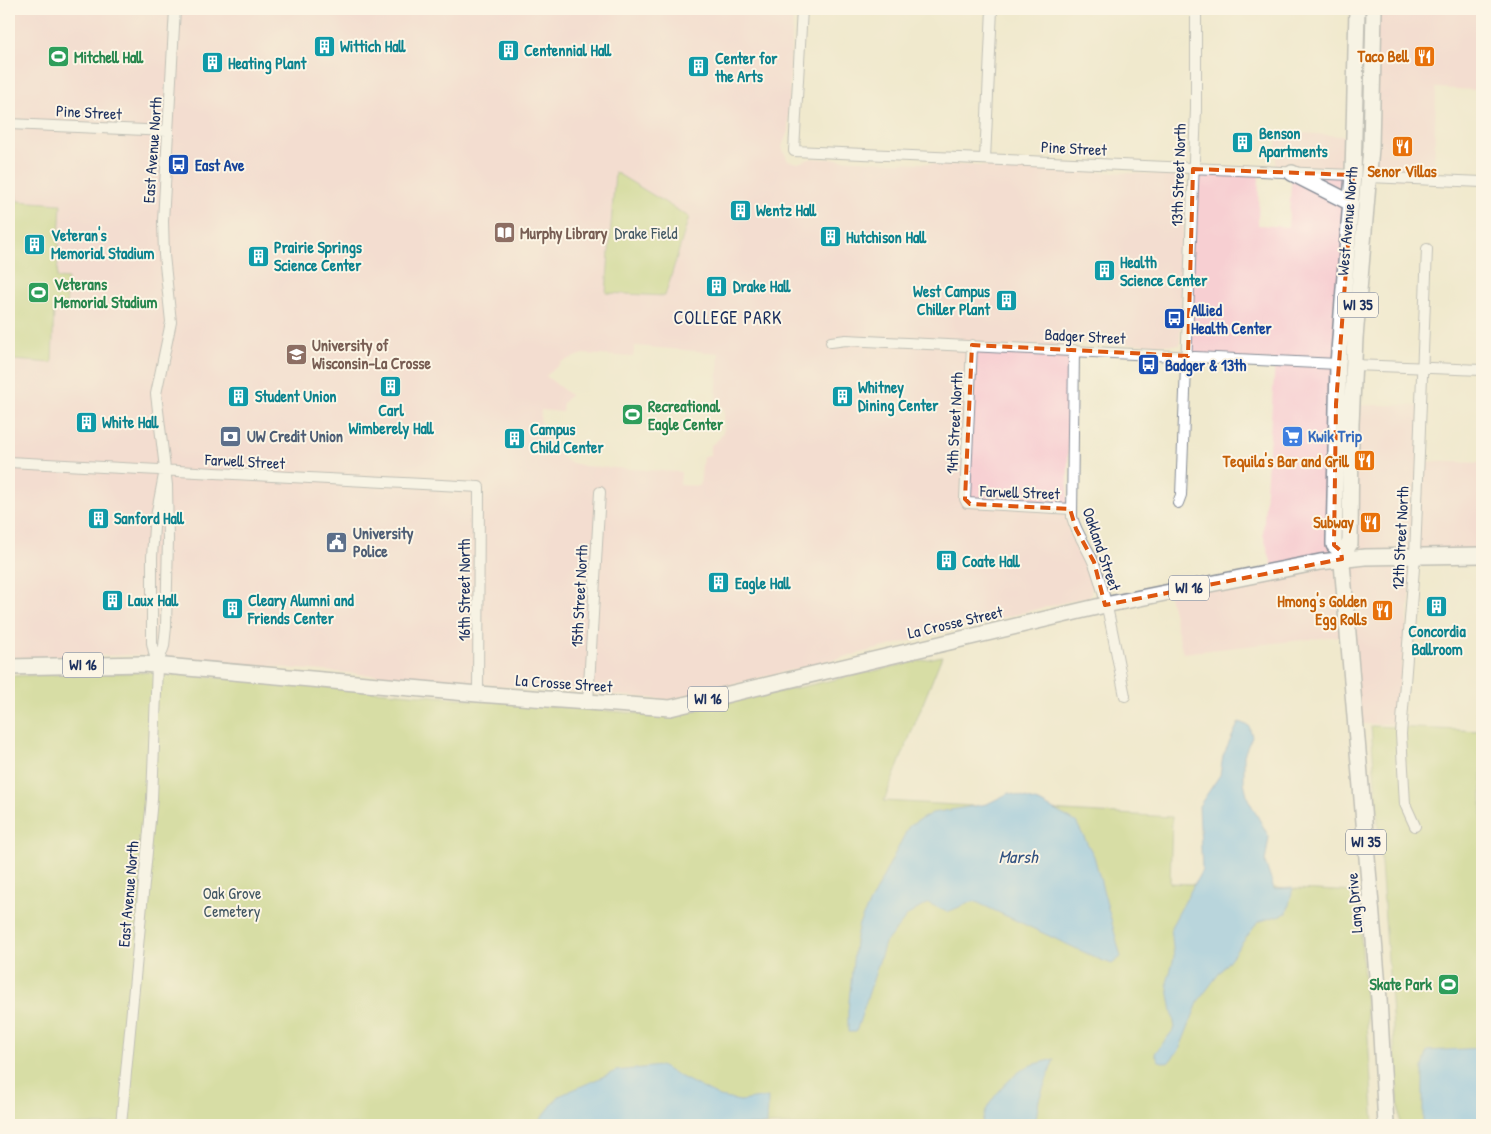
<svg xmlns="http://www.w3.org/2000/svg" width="1491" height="1134" viewBox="0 0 1491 1134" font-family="'Patrick Hand',sans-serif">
<rect width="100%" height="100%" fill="#fcf5e5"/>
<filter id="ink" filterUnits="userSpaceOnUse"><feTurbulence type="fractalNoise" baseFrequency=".02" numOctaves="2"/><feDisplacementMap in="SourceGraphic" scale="10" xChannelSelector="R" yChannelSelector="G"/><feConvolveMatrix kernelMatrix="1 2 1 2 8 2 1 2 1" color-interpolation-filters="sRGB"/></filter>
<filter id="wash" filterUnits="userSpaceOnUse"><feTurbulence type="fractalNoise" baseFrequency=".0096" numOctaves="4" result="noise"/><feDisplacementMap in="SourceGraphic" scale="20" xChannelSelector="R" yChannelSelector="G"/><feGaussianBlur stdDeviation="1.12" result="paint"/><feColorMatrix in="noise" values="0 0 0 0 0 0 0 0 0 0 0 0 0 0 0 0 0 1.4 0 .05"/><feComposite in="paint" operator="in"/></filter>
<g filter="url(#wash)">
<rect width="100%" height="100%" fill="#f0e9cd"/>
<path fill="#f7cfd2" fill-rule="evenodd" d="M 9,9 L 793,9 L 788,131 L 782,147 L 788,161 L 798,163 L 812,158 L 1175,175 L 1182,178 L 1185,186 L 1180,345 L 1070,343 L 1067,520 L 1070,533 L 1084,555 L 1088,565 L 1092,582 L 1091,596 L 671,700 L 131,655 L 9,658 ZM 635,346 L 719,353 L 716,400 L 724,409 L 724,429 L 720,438 L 710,446 L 710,456 L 703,456 L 700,486 L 680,485 L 681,472 L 584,466 L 569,462 L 555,452 L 544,436 L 540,421 L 541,410 L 562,412 L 563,403 L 570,395 L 546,376 L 563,361 L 583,354 L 633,357 Z
M 1374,9 L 1477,9 L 1475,90 L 1436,88 L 1434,180 L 1369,177 Z
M 1277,131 L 1355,137 L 1339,405 L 1420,405 L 1418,461 L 1482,463 L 1482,555 L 1415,555 L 1395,724 L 1356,724 L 1348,635 L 1183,653 L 1168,592 L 1274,571 L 1263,534 L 1275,361 L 1188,356 L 1193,169 L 1259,171 L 1258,225 L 1288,227 L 1292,173 L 1275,171 Z"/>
<path fill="#b9cf73" stroke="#6a7f68" d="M 615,172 L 689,217 L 665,296 L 606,293 Z
M 9,181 L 16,193 L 17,201 L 61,204 L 57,278 L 68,279 L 66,309 L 54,308 L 52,363 L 12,360 L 9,428 Z
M 942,656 L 884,801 L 1172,817 L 1170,883 L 1358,892 L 1374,1125 L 9,1125 L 9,676 L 151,672 L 669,716 Z
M 1371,726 L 1482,731 L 1482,1125 L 1400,1125 Z"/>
<path fill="#76bdee" stroke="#4876a6" d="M 1239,722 L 1249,726 L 1252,736 L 1244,755 L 1244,782 L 1248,799 L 1269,837 L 1265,862 L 1274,889 L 1293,888 L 1287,913 L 1258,922 L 1199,1000 L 1179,1050 L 1168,1063 L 1159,1061 L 1155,1053 L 1175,1028 L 1167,983 L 1174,958 L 1171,927 L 1202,870 L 1199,806 L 1220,775 L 1223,756 Z
M 1009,793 L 1041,803 L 1076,822 L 1094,856 L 1121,957 L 1112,964 L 1101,960 L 974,901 L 947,912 L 928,903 L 908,915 L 885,943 L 856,1032 L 848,1032 L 848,1011 L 855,942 L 859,924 L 909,826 L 932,813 L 987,804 Z
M 1482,1048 L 1482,1125 L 1423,1125 L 1423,1068 L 1427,1051 Z
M 1054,1059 L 1039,1100 L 1035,1125 L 982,1125 C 982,1106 1011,1075 1027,1067 C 1035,1063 1046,1062 1054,1059 Z
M 660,1066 L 720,1097 L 740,1101 L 768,1097 L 767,1125 L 536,1125 L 559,1096 L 616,1071 Z"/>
</g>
<g filter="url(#ink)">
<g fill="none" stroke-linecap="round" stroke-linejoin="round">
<defs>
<path id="minor" d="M 802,9 L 794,151 L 1353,175
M 9,124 L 168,131
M 985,159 L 992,9
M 1369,177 L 1482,182
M 831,342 L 846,340 L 1338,364
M 972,345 L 965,499 L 967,503 L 1072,509
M 1074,350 L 1072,517 C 1077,536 1090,550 1096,569 C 1110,610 1116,654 1125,696
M 1354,365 L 1482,370
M 9,462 L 479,487 L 478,694
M 1178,503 L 1181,495 L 1196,109 L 1196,9
M 157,666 L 164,646 L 166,627 L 168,539 L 167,485 L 156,394 L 171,322 L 164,255 L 163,221 L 175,9
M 588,702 L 600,492
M 1415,826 L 1405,804 L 1401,734 L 1415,555 L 1427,249
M 121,1125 L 152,799 L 157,666 L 152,643 L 152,557 L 154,527 L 164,475"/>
<path id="primary" d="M 1357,9 L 1353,175 L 1338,364 L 1334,541 L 1334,545 L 1341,551 L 1379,999 L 1386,1125
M 1292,173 L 1351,203
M 1341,551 L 1350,544 L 1351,424 L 1355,338 L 1371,148 L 1374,9
M 9,667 L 143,664 L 478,694 L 670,708 L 1105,605 L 1320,562 L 1365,557 L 1482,555"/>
</defs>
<use href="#minor" stroke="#868c96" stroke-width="12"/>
<use href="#primary" stroke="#868c96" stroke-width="18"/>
<use href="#minor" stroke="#fff" stroke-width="10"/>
<use href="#primary" stroke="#fff" stroke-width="15"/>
</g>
</g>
<path d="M0 0H1491V1134H0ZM 1193,169 L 1353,175 L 1336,404 L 1334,545 L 1341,551 L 1342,559 L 1105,605 L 1094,562 L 1076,529 L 1070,509 L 970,504 L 965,499 L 972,345 L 1188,356 Z" fill="#f0e9cd" fill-opacity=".55" fill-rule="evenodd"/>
<path fill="none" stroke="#de5710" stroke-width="4" stroke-dasharray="10 6" stroke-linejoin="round" d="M 1193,169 L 1353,175 L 1336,404 L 1334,545 L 1341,551 L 1342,559 L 1105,605 L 1094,562 L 1076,529 L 1070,509 L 970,504 L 965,499 L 972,345 L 1188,356 Z"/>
<defs>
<symbol id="building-square" viewBox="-11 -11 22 22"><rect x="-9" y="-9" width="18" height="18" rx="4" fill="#0f9aa8" stroke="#fcf5e5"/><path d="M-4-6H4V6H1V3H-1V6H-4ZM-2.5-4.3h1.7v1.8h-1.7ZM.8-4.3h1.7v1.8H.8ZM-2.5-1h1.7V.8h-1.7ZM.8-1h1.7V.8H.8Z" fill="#fff"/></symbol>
<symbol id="restaurant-square" viewBox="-11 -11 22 22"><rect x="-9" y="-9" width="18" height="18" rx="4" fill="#e8710a" stroke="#fcf5e5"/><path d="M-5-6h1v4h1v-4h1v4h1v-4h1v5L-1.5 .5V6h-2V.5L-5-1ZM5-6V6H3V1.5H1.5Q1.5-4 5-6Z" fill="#fff"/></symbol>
<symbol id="stadium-square" viewBox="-11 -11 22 22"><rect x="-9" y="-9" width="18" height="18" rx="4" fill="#2e9e5b" stroke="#fcf5e5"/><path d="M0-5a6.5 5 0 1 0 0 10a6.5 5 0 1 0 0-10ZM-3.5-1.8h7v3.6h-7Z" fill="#fff"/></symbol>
<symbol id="bus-square" viewBox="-11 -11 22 22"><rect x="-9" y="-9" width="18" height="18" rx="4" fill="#1a4fb4" stroke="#fcf5e5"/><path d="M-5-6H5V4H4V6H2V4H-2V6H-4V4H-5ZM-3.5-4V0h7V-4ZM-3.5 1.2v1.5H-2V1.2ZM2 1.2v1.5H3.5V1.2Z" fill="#fff"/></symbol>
<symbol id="library-square" viewBox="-11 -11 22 22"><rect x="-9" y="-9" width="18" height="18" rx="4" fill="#8d6e63" stroke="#fcf5e5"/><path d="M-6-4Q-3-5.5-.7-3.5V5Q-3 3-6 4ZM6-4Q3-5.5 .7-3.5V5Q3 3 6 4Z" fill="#fff"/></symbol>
<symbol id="university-square" viewBox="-11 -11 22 22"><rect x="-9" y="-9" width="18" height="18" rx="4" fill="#8d6e63" stroke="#fcf5e5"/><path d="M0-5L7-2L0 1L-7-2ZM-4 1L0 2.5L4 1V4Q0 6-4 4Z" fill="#fff"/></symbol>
<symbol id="bank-square" viewBox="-11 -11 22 22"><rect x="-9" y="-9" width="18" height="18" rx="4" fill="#5c6f8a" stroke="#fcf5e5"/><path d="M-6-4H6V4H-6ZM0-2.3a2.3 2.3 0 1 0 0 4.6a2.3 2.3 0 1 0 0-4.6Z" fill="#fff"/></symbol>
<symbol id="supermarket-square" viewBox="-11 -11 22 22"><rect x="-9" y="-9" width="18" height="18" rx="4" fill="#3f7fe0" stroke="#fcf5e5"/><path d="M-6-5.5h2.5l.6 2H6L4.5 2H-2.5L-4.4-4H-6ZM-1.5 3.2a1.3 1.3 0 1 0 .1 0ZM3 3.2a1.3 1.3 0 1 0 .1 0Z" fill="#fff"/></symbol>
<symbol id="civic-square" viewBox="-11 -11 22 22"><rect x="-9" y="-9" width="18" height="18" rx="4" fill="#5c6f8a" stroke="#fcf5e5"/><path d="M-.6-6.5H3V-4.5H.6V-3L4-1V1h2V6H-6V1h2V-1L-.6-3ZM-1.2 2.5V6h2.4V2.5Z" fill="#fff"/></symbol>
</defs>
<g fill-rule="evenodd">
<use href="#building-square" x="312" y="34" width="25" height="25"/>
<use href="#building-square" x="496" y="38" width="25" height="25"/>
<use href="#restaurant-square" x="1412" y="44" width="25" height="25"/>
<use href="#stadium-square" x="46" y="44" width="25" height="25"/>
<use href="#building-square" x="200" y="50" width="25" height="25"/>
<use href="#building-square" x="686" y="54" width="25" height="25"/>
<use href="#building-square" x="1230" y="130" width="25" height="25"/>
<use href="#restaurant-square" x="1390" y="134" width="25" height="25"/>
<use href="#bus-square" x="166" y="152" width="25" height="25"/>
<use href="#building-square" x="728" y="198" width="25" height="25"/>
<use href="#library-square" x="492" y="220" width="25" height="25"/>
<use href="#building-square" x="818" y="224" width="25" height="25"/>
<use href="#building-square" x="22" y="232" width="25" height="25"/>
<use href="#building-square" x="246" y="244" width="25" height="25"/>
<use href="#building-square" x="1092" y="258" width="25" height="25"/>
<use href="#building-square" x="704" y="274" width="25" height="25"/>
<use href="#stadium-square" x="26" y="280" width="25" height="25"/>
<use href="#building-square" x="994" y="288" width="25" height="25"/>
<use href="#bus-square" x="1162" y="306" width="25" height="25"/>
<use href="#university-square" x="284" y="342" width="25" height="25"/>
<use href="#bus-square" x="1136" y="352" width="25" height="25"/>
<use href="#building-square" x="378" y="374" width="25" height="25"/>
<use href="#building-square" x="226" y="384" width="25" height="25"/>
<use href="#building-square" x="830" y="384" width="25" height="25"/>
<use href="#stadium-square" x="620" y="402" width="25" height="25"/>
<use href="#building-square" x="74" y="410" width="25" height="25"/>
<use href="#bank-square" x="218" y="424" width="25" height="25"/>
<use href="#supermarket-square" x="1280" y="424" width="25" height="25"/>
<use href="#building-square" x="502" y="426" width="25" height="25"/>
<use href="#restaurant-square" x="1352" y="448" width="25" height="25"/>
<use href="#building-square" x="86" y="506" width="25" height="25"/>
<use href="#restaurant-square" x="1358" y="510" width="25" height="25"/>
<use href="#civic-square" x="324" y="530" width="25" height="25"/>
<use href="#building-square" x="934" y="548" width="25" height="25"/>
<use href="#building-square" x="706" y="570" width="25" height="25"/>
<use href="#building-square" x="100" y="588" width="25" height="25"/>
<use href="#building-square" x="1424" y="594" width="25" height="25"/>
<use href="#building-square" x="220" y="596" width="25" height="25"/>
<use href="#restaurant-square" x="1370" y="598" width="25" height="25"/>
<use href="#stadium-square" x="1436" y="972" width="25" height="25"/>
</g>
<g text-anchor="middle" stroke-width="4" stroke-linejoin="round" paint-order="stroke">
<g fill="#fcf5e5" stroke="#5e6a86" stroke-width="1">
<rect x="1338" y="292.5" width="40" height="25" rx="4"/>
<rect x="1169" y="575.5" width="40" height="25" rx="4"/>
<rect x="63" y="652.5" width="40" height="25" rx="4"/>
<rect x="688" y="686.5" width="40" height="25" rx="4"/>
<rect x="1346" y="829.5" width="40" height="25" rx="4"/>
</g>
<g font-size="15" font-weight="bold" fill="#1b2f5e">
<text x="1358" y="310">WI 35</text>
<text x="1189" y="593">WI 16</text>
<text x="83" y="670">WI 16</text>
<text x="708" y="704">WI 16</text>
<text x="1366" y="847">WI 35</text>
</g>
<g font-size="16" font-weight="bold" fill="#0d838f" stroke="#fcf5e5" text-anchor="start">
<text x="340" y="52">Wittich Hall</text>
<text x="524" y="56">Centennial Hall</text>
<text x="715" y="64">Center for<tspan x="715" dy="18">the Arts</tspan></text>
<text x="228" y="69">Heating Plant</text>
<text x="1259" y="139">Benson<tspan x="1259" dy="18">Apartments</tspan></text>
<text x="756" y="216">Wentz Hall</text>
<text x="51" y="241">Veteran's<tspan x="51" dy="18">Memorial Stadium</tspan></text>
<text x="846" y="243">Hutchison Hall</text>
<text x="274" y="253">Prairie Springs<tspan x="274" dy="18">Science Center</tspan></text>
<text x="1120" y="268">Health<tspan x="1120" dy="18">Science Center</tspan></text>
<text x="733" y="292">Drake Hall</text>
<text x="990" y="297" text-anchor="end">West Campus<tspan x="990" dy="18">Chiller Plant</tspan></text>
<text x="858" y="393">Whitney<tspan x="858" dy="18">Dining Center</tspan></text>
<text x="255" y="402">Student Union</text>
<text x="391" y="416" text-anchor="middle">Carl<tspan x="391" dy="18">Wimberely Hall</tspan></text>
<text x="102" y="428">White Hall</text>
<text x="530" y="435">Campus<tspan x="530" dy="18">Child Center</tspan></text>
<text x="114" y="524">Sanford Hall</text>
<text x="962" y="567">Coate Hall</text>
<text x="735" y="589">Eagle Hall</text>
<text x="128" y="606">Laux Hall</text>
<text x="248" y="606">Cleary Alumni and<tspan x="248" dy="18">Friends Center</tspan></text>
<text x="1437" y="637" text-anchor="middle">Concordia<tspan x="1437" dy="18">Ballroom</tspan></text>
</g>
<g font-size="16" font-weight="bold" fill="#c56008" stroke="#fcf5e5" text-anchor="end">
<text x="1409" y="62">Taco Bell</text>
<text x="1402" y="177" text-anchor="middle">Senor Villas</text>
<text x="1349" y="467">Tequila's Bar and Grill</text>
<text x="1354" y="528">Subway</text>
<text x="1367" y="607">Hmong's Golden<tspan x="1367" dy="18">Egg Rolls</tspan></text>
</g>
<g font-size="16" font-weight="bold" fill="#27864d" stroke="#fcf5e5" text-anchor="start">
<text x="74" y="63">Mitchell Hall</text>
<text x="54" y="290">Veterans<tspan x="54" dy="18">Memorial Stadium</tspan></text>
<text x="648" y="412">Recreational<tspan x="648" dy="18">Eagle Center</tspan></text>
<text x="1432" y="990" text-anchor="end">Skate Park</text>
</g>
<g font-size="16" fill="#1b2f5e" stroke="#fcf5e5">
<text transform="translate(89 112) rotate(3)" y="6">Pine Street</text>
<text transform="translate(1074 148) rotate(3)" y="6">Pine Street</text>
<text transform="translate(152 150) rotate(-86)" y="6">East Avenue North</text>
<text transform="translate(1178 175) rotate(-88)" y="6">13th Street North</text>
<text transform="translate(1347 221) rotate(-85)" y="6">West Avenue North</text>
<text transform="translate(1085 336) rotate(3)" y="6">Badger Street</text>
<text transform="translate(954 423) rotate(-87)" y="6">14th Street North</text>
<text transform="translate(245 461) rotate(3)" y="6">Farwell Street</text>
<text transform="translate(1020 492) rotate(2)" y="6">Farwell Street</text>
<text transform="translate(1400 538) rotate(-87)" y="6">12th Street North</text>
<text transform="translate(1102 549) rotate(71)" y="6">Oakland Street</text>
<text transform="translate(464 590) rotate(-90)" y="6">16th Street North</text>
<text transform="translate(579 596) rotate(-87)" y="6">15th Street North</text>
<text transform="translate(955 622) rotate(-13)" y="6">La Crosse Street</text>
<text transform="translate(564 683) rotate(4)" y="6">La Crosse Street</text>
<text transform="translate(128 894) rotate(-85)" y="6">East Avenue North</text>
<text transform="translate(1354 903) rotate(-95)" y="6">Lang Drive</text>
</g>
<g font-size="16" font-weight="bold" fill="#164399" stroke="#fcf5e5" text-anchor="start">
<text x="195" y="171">East Ave</text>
<text x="1191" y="316">Allied<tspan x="1191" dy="18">Health Center</tspan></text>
<text x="1165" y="371">Badger &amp; 13th</text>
</g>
<g font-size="16" font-weight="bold" fill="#785e54" stroke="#fcf5e5" text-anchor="start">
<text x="520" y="239">Murphy Library</text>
<text x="312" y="351">University of<tspan x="312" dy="18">Wisconsin-La Crosse</tspan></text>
</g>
<g font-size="16" fill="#425763" stroke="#fcf5e5">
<text x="646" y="239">Drake Field</text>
<text x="232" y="899">Oak Grove<tspan x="232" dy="18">Cemetery</tspan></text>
</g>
<g font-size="16" font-weight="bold" fill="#4e5e75" stroke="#fcf5e5" text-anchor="start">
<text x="247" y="442">UW Credit Union</text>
<text x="353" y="539">University<tspan x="353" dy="18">Police</tspan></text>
</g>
<g font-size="16" font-weight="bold" fill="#366cbe" stroke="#fcf5e5" text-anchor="start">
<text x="1308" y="442">Kwik Trip</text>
</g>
<g font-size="18" letter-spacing="1" fill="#1b2f5e" stroke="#fcf5e5">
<text x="728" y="324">COLLEGE PARK</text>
</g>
<g font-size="18" font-style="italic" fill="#325282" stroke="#fcf5e5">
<text x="1018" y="863">Marsh</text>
</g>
</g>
<rect width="1491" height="1134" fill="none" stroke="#fcf5e5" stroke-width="30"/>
</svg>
